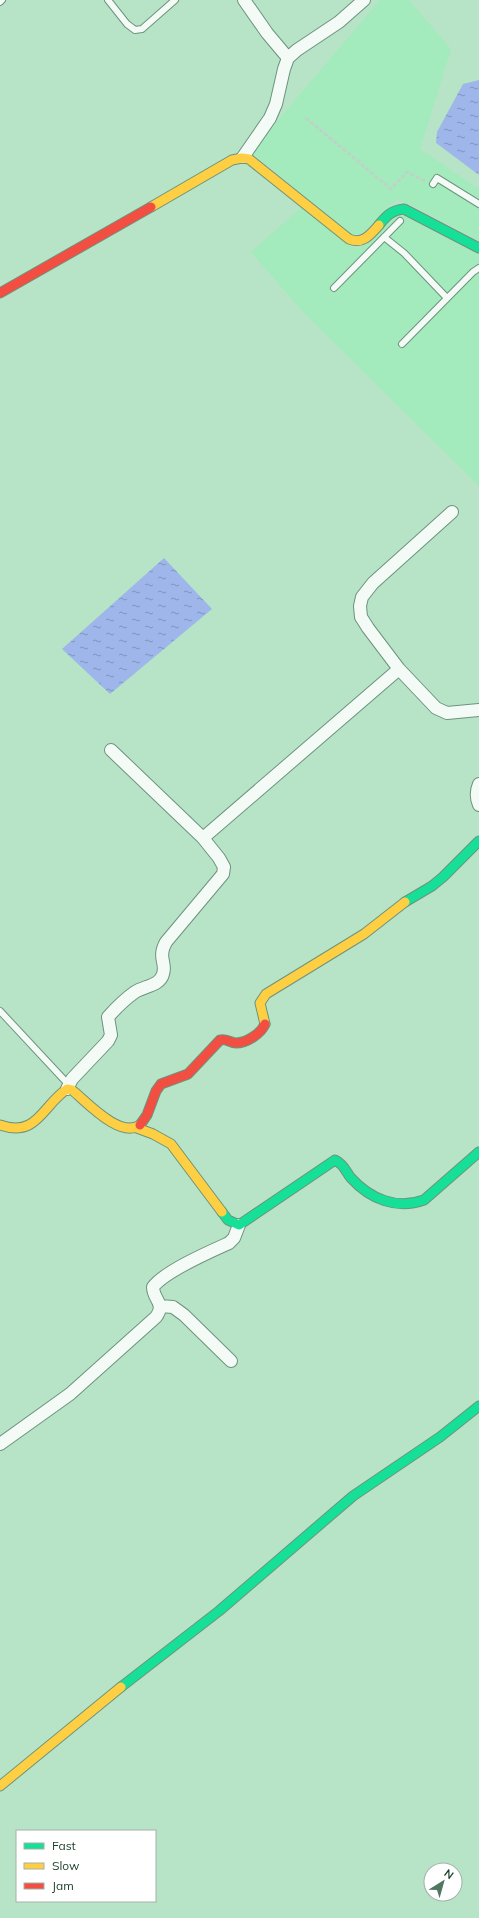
<svg xmlns="http://www.w3.org/2000/svg" width="479" height="1918" viewBox="0 0 479 1918" font-family="Mulish,sans-serif">
<defs>
<pattern id="water-ripples" width="26" height="14" patternUnits="userSpaceOnUse"><rect width="26" height="14" fill="#9eb6ea"/><path d="M2 4q2-2 4 0t4 0M15 11q2-2 4 0t4 0" fill="none" stroke="#8095be"/></pattern>
</defs>
<rect width="100%" height="100%" fill="#b7e4c7"/>
<path fill="#a3eabd" d="M 380,0 L 409,0 L 451,49 L 420,149 L 479,189 L 479,241 L 416,207 L 397,199 L 363,233 L 351,235 L 251,152 Z
M 302,207 L 356,249 L 394,214 L 404,214 L 479,253 L 479,486 L 304,313 L 251,252 Z"/>
<path fill="url(#water-ripples)" d="M 479,80 L 479,175 L 436,143 L 437,132 L 463,84 Z
M 164,558 L 212,609 L 110,694 L 62,649 Z"/>
<g fill="none" stroke-linecap="round" stroke-linejoin="round">
<defs>
<path id="lane" d="M 108,0 L 127,24 L 135,30 L 142,29 L 175,0
M 0,2 L 2,0
M 433,184 L 437,178 L 479,204
M 384,237 L 404,253 L 447,298
M 334,288 L 400,221
M 402,344 L 473,272 L 479,268
M 0,1011 L 68,1084"/>
<path id="street" d="M 244,0 L 267,33 L 288,58
M 243,157 L 270,118 L 276,104 L 284,69 L 288,58 L 297,50 L 339,22 L 364,0
M 452,512 L 373,583 L 362,597 L 360,606 L 361,617 L 368,628 L 399,669 L 436,708 L 447,713 L 479,710
M 479,784 C 476,791 476,798 479,805
M 203,838 L 399,669
M 67,1089 L 72,1079 L 108,1041 L 111,1035 L 108,1017 C 116,1008 125,999 135,992 C 144,986 160,986 163,974 C 167,963 157,958 166,942 L 223,874 L 224,867 L 219,858 L 203,838 L 111,750
M 160,1306 L 173,1307 L 184,1315 L 231,1361
M 0,1444 L 70,1394 L 156,1317 C 166,1303 153,1300 153,1287 C 165,1271 209,1252 229,1243 L 234,1238 L 239,1225"/>
<path id="fast" d="M 379,225 C 386,216 392,210 404,209 L 479,248
M 405,902 L 432,886 L 443,877 L 479,841
M 222,1212 L 228,1220 L 239,1225 L 335,1160 C 344,1164 346,1172 351,1178 C 370,1199 397,1210 424,1200 L 479,1152
M 121,1687 L 219,1611 L 353,1496 L 440,1437 L 479,1406"/>
<path id="slow" d="M 151,207 L 232,160 L 242,158 L 249,159 L 349,239 C 363,245 371,234 379,225
M 265,1024 L 260,1003 L 266,994 L 364,934 L 405,902
M 0,1125 C 37,1138 42,1106 67,1089 L 72,1090 C 87,1102 120,1139 140,1125
M 137,1128 L 153,1134 L 171,1144 L 222,1212
M 0,1786 L 121,1687"/>
<path id="jam" d="M 0,293 L 151,207
M 140,1125 L 147,1115 L 156,1091 L 161,1084 L 188,1074 L 220,1040 C 226,1038 230,1043 236,1043 C 246,1043 261,1034 265,1024"/>
</defs>
<use href="#lane" stroke="#6d937d" stroke-width="8"/>
<use href="#street" stroke="#6d937d" stroke-width="14"/>
<use href="#fast" stroke="#6d937d" stroke-width="11"/>
<use href="#slow" stroke="#6d937d" stroke-width="11"/>
<use href="#jam" stroke="#6d937d" stroke-width="11"/>
<path stroke="#c2d0c7" stroke-width="2.5" stroke-dasharray="4 2" stroke-linecap="butt" d="M 306,118 L 391,189 L 407,172 L 425,181"/>
<use href="#lane" stroke="#f4fbf7" stroke-width="6"/>
<use href="#street" stroke="#f4fbf7" stroke-width="12"/>
<use href="#fast" stroke="#16e098" stroke-width="9"/>
<use href="#slow" stroke="#ffcf43" stroke-width="9"/>
<use href="#jam" stroke="#f24e42" stroke-width="9"/>
</g>
<rect x="16" y="1830" width="140" height="72" fill="#ffffff" stroke="#a4b1a9"/>
<rect x="24" y="1843" width="20" height="6" fill="#16e098" stroke="#a4b1a9"/>
<text x="52" y="1850" font-size="12" fill="#1b3d28">Fast</text>
<rect x="24" y="1863" width="20" height="6" fill="#ffcf43" stroke="#a4b1a9"/>
<text x="52" y="1870" font-size="12" fill="#1b3d28">Slow</text>
<rect x="24" y="1883" width="20" height="6" fill="#f24e42" stroke="#a4b1a9"/>
<text x="52" y="1890" font-size="12" fill="#1b3d28">Jam</text>
<g transform="translate(443 1882) rotate(37)"><circle r="19" fill="#ffffff" stroke="#a4b1a9"/>
<path d="M0-3L7 15L0 10L-7 15Z" fill="#527760"/>
<text y="-6" font-size="11" font-weight="bold" text-anchor="middle" fill="#1b3d28">N</text>
</g>
</svg>
